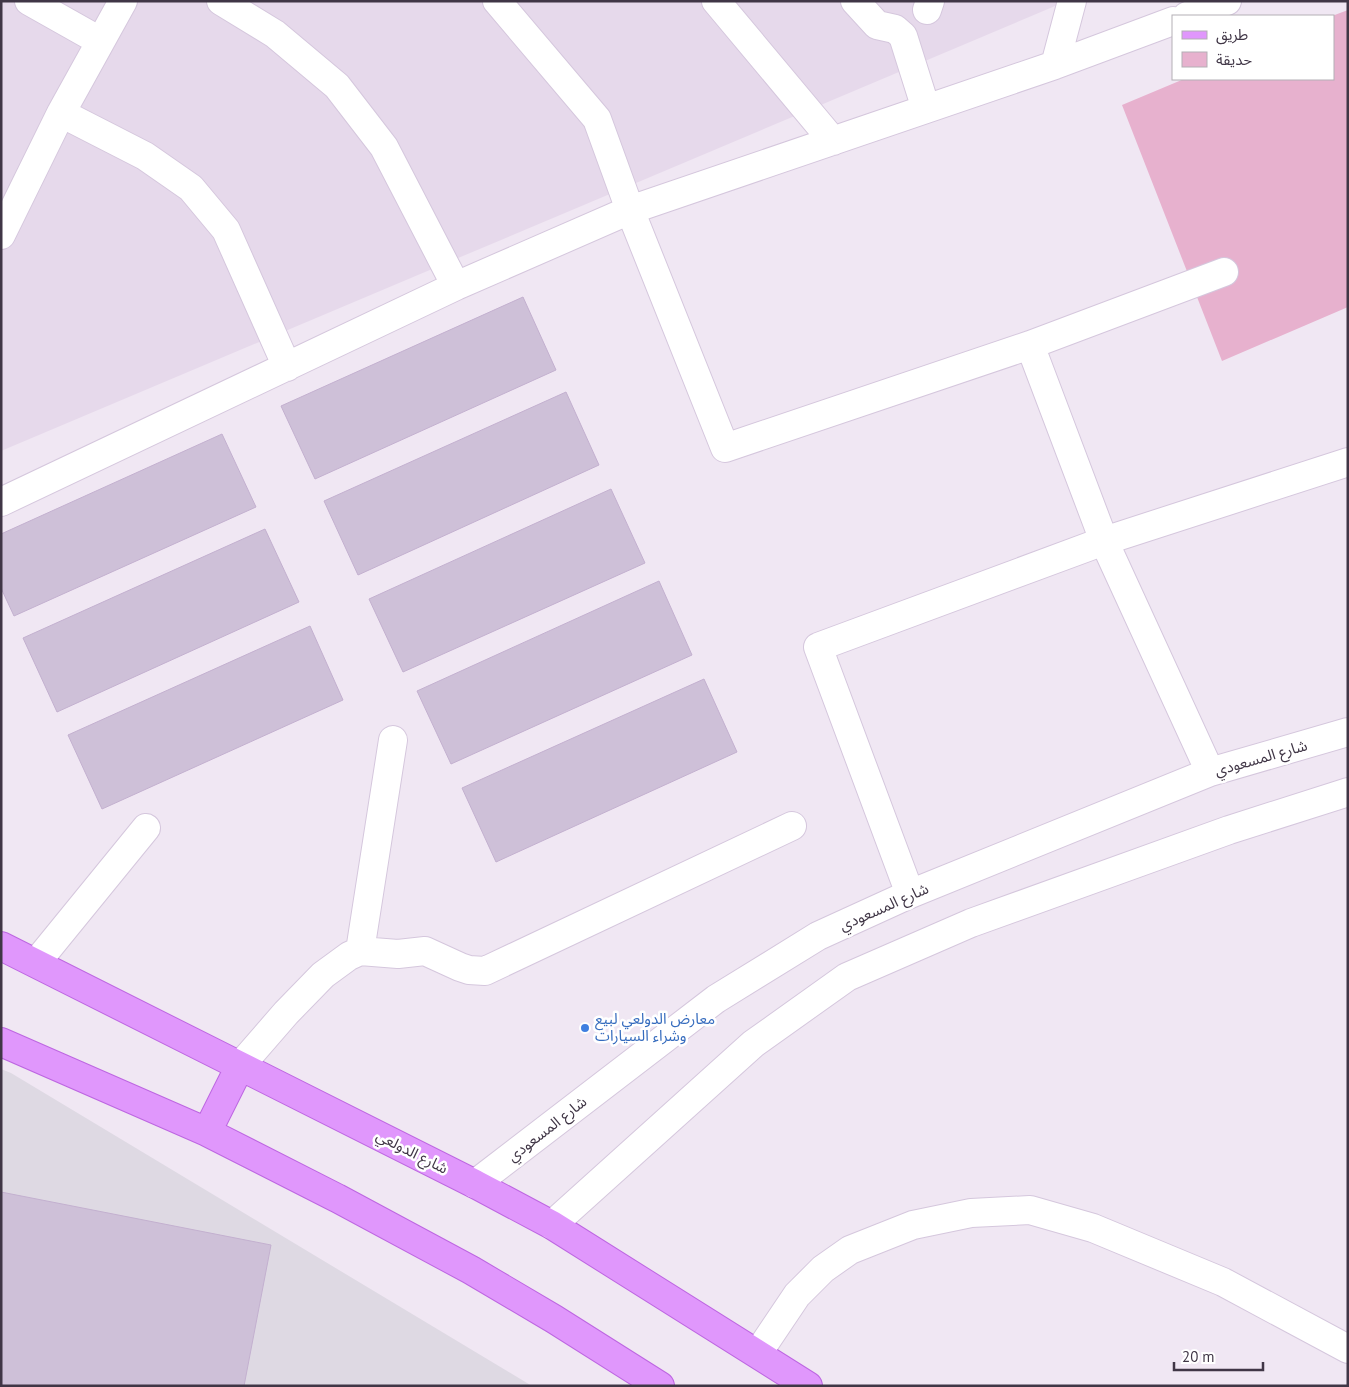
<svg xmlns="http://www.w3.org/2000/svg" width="1349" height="1387" viewBox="0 0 1349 1387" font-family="'PT Sans','Noto Sans Arabic',sans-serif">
<rect width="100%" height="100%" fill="#f0e7f3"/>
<path fill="#e6d9eb" d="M 1,1 L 1067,1 L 1,451 Z"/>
<path fill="#ded9e3" d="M 1,1069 L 11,1073 L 532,1386 L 1,1386 Z"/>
<path fill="#e7b1ce" d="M 1348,10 L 1348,307 L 1222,361 L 1122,105 L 1184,79 L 1333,79 L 1332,16 Z"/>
<path fill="#cec0d8" stroke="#c3b0cf" d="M 523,297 L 556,370 L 315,479 L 281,406 Z
M 566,392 L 599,465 L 358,575 L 324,501 Z
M 222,434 L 256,507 L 14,616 L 1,588 L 1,534 Z
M 611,489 L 645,563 L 403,672 L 369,599 Z
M 265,529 L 299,602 L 57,712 L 23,638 Z
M 659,581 L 692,655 L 451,764 L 417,691 Z
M 310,626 L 343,700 L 102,809 L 68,735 Z
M 704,679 L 737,752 L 496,862 L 462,788 Z
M 1,1192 L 271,1245 L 244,1386 L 1,1386 Z"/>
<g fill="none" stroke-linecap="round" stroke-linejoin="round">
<defs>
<path id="minor" d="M 29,1 L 100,41
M 221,1 L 275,34 L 337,86 L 384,147 L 456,286
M 497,1 L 597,119 L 630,210 L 725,448 L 1030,345 L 1224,272
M 716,1 L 833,141
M 855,1 L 877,25 L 895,29 L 903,36 L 926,109
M 927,10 L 930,1
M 1187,16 L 1227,1
M 1055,65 L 1072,1
M 61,113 L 145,156 L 191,188 L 226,230 L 287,367
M 1,235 L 61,113 L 123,1
M 1030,345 L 1104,541 L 1210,772
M 1,502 L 456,286 L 630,210 L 1055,65 L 1173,21
M 910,894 L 818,647 L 1104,541 L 1348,462
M 360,951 L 393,740
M 36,963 L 146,828
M 240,1066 L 286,1013 L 323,975 L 349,956 L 360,951 L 398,954 L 425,951 L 460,967 L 469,970 L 485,971 L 792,826
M 475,1184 L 716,999 L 818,936 L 910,894 L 1210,772 L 1348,732
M 552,1225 L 753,1044 L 847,977 L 971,923 L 1229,830 L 1348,792
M 758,1353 L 797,1295 L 823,1269 L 850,1250 L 913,1225 L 971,1213 L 1030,1210 L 1093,1228 L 1223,1282 L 1348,1349"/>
<path id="major" d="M 1,946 L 475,1184 L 552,1225 L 808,1386
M 1,1042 L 207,1132 L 337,1198 L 471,1270 L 554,1319 L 660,1386
M 207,1132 L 240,1066"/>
</defs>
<use href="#minor" stroke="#d5c7dd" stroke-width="30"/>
<use href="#major" stroke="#bd67e1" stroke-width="30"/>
<use href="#minor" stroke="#fff" stroke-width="28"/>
<use href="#major" stroke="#e097fc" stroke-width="28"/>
</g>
<circle fill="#3f7fe0" stroke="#fff" stroke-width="2" cx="585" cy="1028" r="5"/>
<g text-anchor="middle" stroke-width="5" stroke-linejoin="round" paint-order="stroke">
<g font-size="15" fill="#403646" stroke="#fff">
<text transform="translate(1261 758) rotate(-16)" y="5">شارع المسعودي</text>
<text transform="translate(884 907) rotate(-24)" y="5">شارع المسعودي</text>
<text transform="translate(547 1129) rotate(-38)" y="5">شارع المسعودي</text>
<text transform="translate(412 1152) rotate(27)" y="5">شارع الدولعي</text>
</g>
<g font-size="15" fill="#366cbe" stroke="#fff" text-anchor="start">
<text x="595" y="1024">معارض الدولعي لبيع<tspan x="595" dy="17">وشراء السيارات</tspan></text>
</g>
</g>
<rect width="1349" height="1387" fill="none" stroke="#403646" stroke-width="5"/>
<rect x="1172" y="15" width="162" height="65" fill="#ffffff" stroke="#b3afb5"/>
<rect x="1182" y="31" width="25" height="8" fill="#e097fc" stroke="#b3afb5"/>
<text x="1216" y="40" font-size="15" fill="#403646">طريق</text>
<rect x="1182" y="52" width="25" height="15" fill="#e7b1ce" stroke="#b3afb5"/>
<text x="1216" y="65" font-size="15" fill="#403646">حديقة</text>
<path d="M1174 1362v8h89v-8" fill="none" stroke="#403646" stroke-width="2.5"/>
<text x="1182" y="1362" font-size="15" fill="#403646" stroke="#ffffff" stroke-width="4" paint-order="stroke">20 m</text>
</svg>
